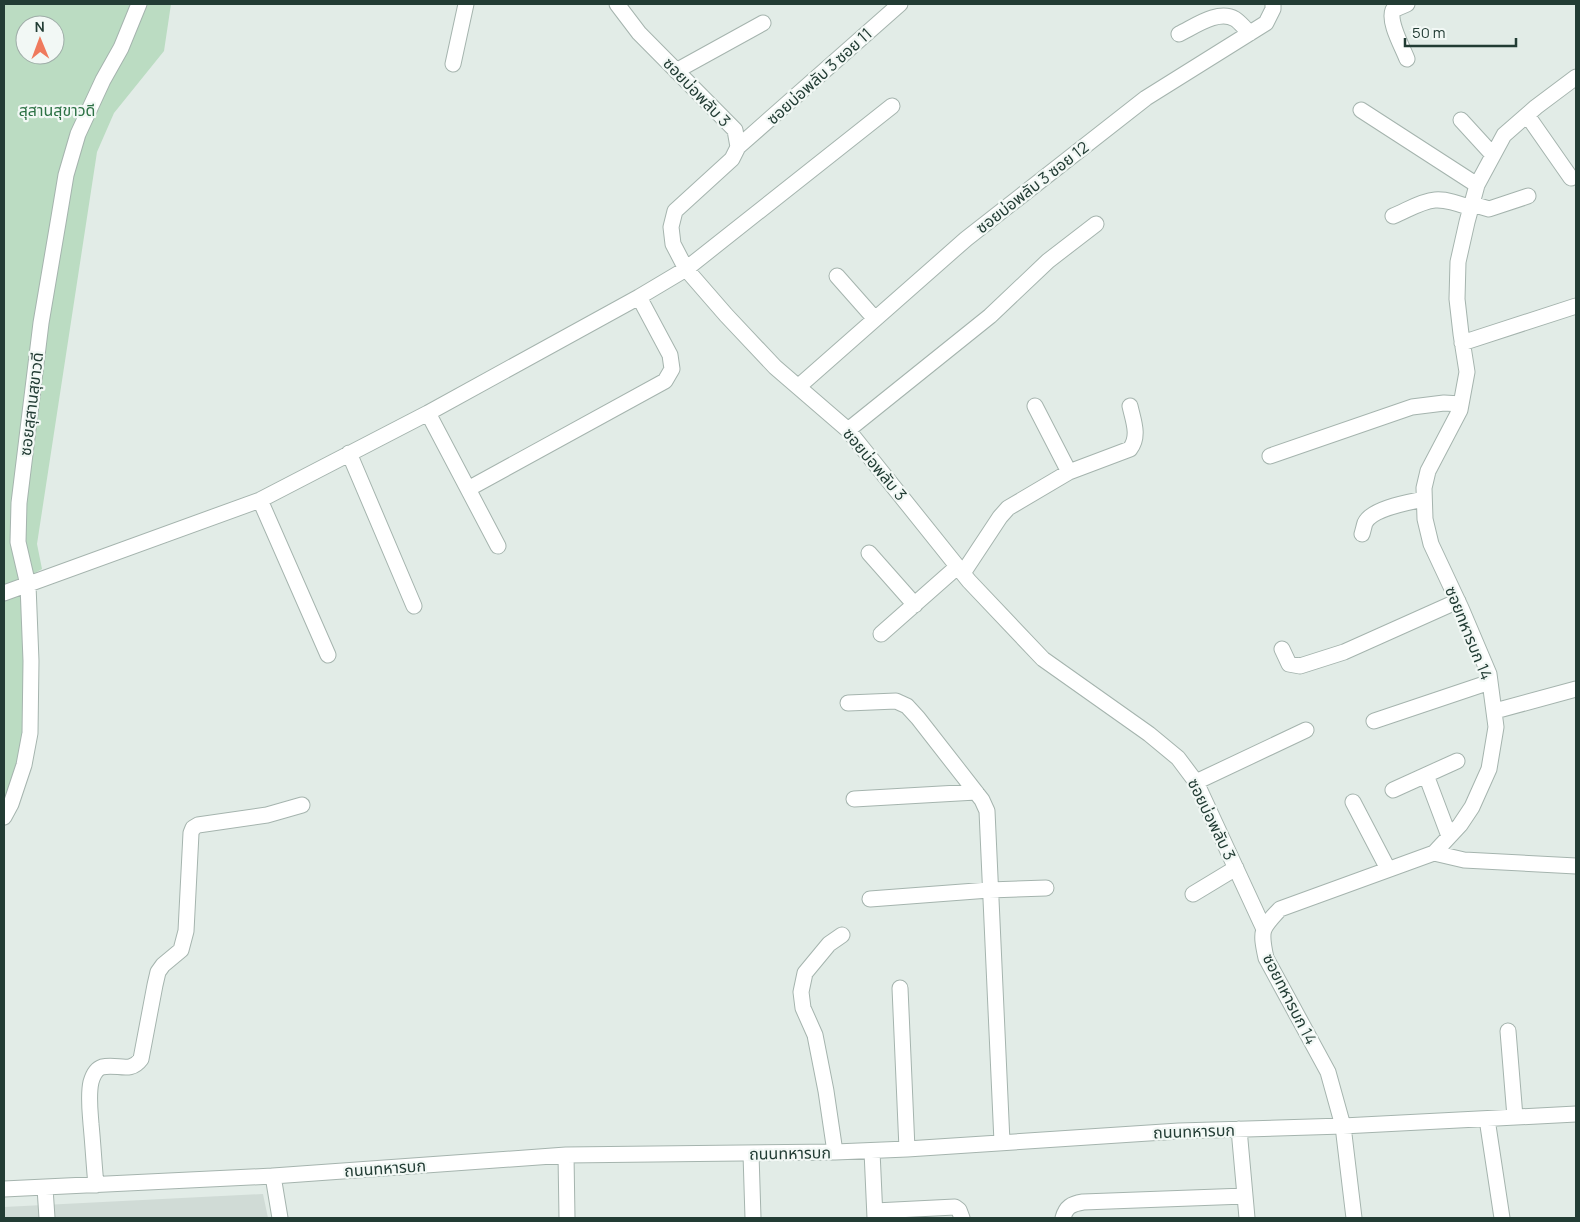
<svg xmlns="http://www.w3.org/2000/svg" width="1580" height="1222" viewBox="0 0 1580 1222" font-family="Manrope,'Noto Sans Thai',sans-serif">
<rect width="100%" height="100%" fill="#e2ece7"/>
<path fill="#d0dbd6" d="M 263,1194 L 268,1218 L 4,1218 L 4,1207 Z"/>
<path fill="#bbdcc2" fill-rule="evenodd" d="M 4,4 L 171,4 L 164,51 L 114,113 L 97,152 L 37,544 L 42,569 L 24,579 L 24,765 L 4,817 ZM 25,25 L 55,25 L 55,55 L 25,55 Z"/>
<g fill="none" stroke-linecap="round" stroke-linejoin="round">
<defs>
<path id="minor" d="M 617,4 L 639,33 L 735,130 L 738,147 L 732,159 L 675,211 L 671,227 L 673,244 L 686,269 L 726,315 L 775,367 L 848,430 L 969,581 L 1043,659 L 1149,734 L 1178,758 L 1196,782 L 1263,927
M 1407,4 L 1393,10 C 1388,22 1402,46 1407,59
M 1179,34 C 1194,27 1218,9 1235,19 C 1240,22 1245,29 1250,33
M 453,64 L 466,4
M 676,71 L 763,23
M 1361,110 L 1477,185
M 1527,115 L 1571,178
M 1461,120 L 1493,155
M 738,147 L 900,4
M 1472,204 L 1489,209 L 1528,196
M 1393,216 C 1406,211 1421,201 1435,200 C 1447,199 1460,204 1471,208
M 837,276 L 875,319
M 1462,343 L 1576,306
M 798,387 L 966,239 L 1146,98 L 1266,23 L 1273,9 L 1273,4
M 1035,406 L 1069,472
M 428,413 L 498,546
M 848,430 L 990,316 L 1048,261 L 1096,224
M 349,453 L 414,606
M 1270,456 L 1412,407 L 1444,403 L 1461,404
M 468,489 L 665,381 L 672,369 L 670,355 L 639,297
M 260,500 L 328,655
M 1362,534 C 1363,531 1364,526 1365,523 C 1372,508 1410,502 1424,499
M 869,553 L 915,605
M 963,573 L 1000,517 L 1008,508 L 1069,472 L 1130,449 C 1140,436 1133,420 1130,406
M 4,593 L 260,500 L 428,413 L 639,297 L 686,269 L 892,106
M 881,634 L 957,567
M 1282,649 L 1289,664 L 1300,666 L 1344,652 L 1458,601
M 848,703 L 896,701 L 907,706 L 918,718 L 982,800 L 987,811 L 1002,1142
M 1495,711 L 1576,689
M 1374,721 L 1490,682
M 1426,775 L 1449,836
M 1196,782 L 1306,730
M 1393,790 L 1457,761
M 854,799 L 976,792
M 1353,802 L 1388,869
M 4,817 L 11,804 L 24,765 L 30,733 L 31,661 L 28,585 L 18,542 L 19,503 L 41,323 L 59,217 L 66,175 L 78,134 L 103,80 L 121,48 L 139,4
M 1434,853 L 1464,860 L 1576,866
M 1193,894 L 1236,868
M 870,899 L 989,890 L 1046,888
M 900,988 L 907,1149
M 1508,1031 L 1515,1117
M 1487,1119 L 1502,1218
M 1239,1129 L 1247,1218
M 872,1151 L 875,1218
M 835,1152 L 826,1091 L 815,1035 L 803,1008 L 801,992 L 805,973 L 829,944 L 842,935
M 751,1154 L 753,1218
M 566,1155 L 567,1218
M 273,1176 L 280,1218
M 96,1185 C 94,1165 93,1144 91,1124 C 90,1110 88,1095 91,1082 C 93,1075 96,1069 102,1067 C 118,1063 130,1074 141,1059 L 155,985 L 158,972 L 163,965 L 181,950 L 186,931 L 191,833 L 193,828 L 198,825 L 267,815 L 302,805
M 45,1188 L 47,1218
M 4,1189 L 273,1176 L 566,1155 L 835,1152 L 907,1149 L 1179,1131 L 1343,1126 L 1576,1114
M 875,1211 L 955,1207 L 959,1210 L 962,1218
M 1063,1218 C 1066,1207 1071,1204 1083,1202 L 1245,1196
M 1354,1218 L 1343,1126 L 1328,1072 L 1266,958 C 1260,930 1261,929 1280,909 L 1434,853 L 1460,825 L 1472,807 L 1489,769 L 1496,727 L 1489,674 L 1461,608 L 1431,544 L 1425,519 L 1424,488 L 1428,471 L 1460,410 L 1467,372 L 1461,334 L 1457,299 L 1458,262 L 1467,222 L 1477,185 L 1504,135 L 1536,107 L 1576,77"/>
</defs>
<use href="#minor" stroke="#a5b4ae" stroke-width="17"/>
<use href="#minor" stroke="#fff" stroke-width="15"/>
</g>
<g text-anchor="middle" stroke-width="4.5" stroke-linejoin="round" paint-order="stroke">
<g font-size="16" fill="#223c34" stroke="#f2f8f5">
<text transform="translate(819 76) rotate(-42)" y="6">ซอยบ่อพลับ 3 ซอย 11</text>
<text transform="translate(697 92) rotate(46)" y="6">ซอยบ่อพลับ 3</text>
<text transform="translate(1032 187) rotate(-38)" y="6">ซอยบ่อพลับ 3 ซอย 12</text>
<text transform="translate(31 404) rotate(-83)" y="6">ซอยสุสานสุขาวดี</text>
<text transform="translate(875 464) rotate(50)" y="6">ซอยบ่อพลับ 3</text>
<text transform="translate(1469 633) rotate(68)" y="6">ซอยทหารบก 14</text>
<text transform="translate(1212 819) rotate(64)" y="6">ซอยบ่อพลับ 3</text>
<text transform="translate(1290 999) rotate(63)" y="6">ซอยทหารบก 14</text>
<text transform="translate(1194 1131) rotate(-2)" y="6">ถนนทหารบก</text>
<text transform="translate(790 1153) rotate(-1)" y="6">ถนนทหารบก</text>
<text transform="translate(385 1168) rotate(-4)" y="6">ถนนทหารบก</text>
</g>
<g font-size="16" fill="#2d7245" stroke="#f2f8f5">
<text x="57" y="116">สุสานสุขาวดี</text>
</g>
</g>
<rect width="1580" height="1222" fill="none" stroke="#223c34" stroke-width="10"/>
<g transform="translate(40 40) rotate(359)"><circle r="24" fill="#f2f8f5" stroke="#9fada8"/>
<path d="M0-4L9 19L0 12L-9 19Z" fill="#ef7a5d"/>
<text y="-8" font-size="14" font-weight="bold" text-anchor="middle" fill="#223c34">N</text>
</g>
<path d="M1405 38v8h111v-8" fill="none" stroke="#223c34" stroke-width="2.5"/>
<text x="1412" y="38" font-size="15" fill="#223c34" stroke="#f2f8f5" stroke-width="4" paint-order="stroke">50 m</text>
</svg>
